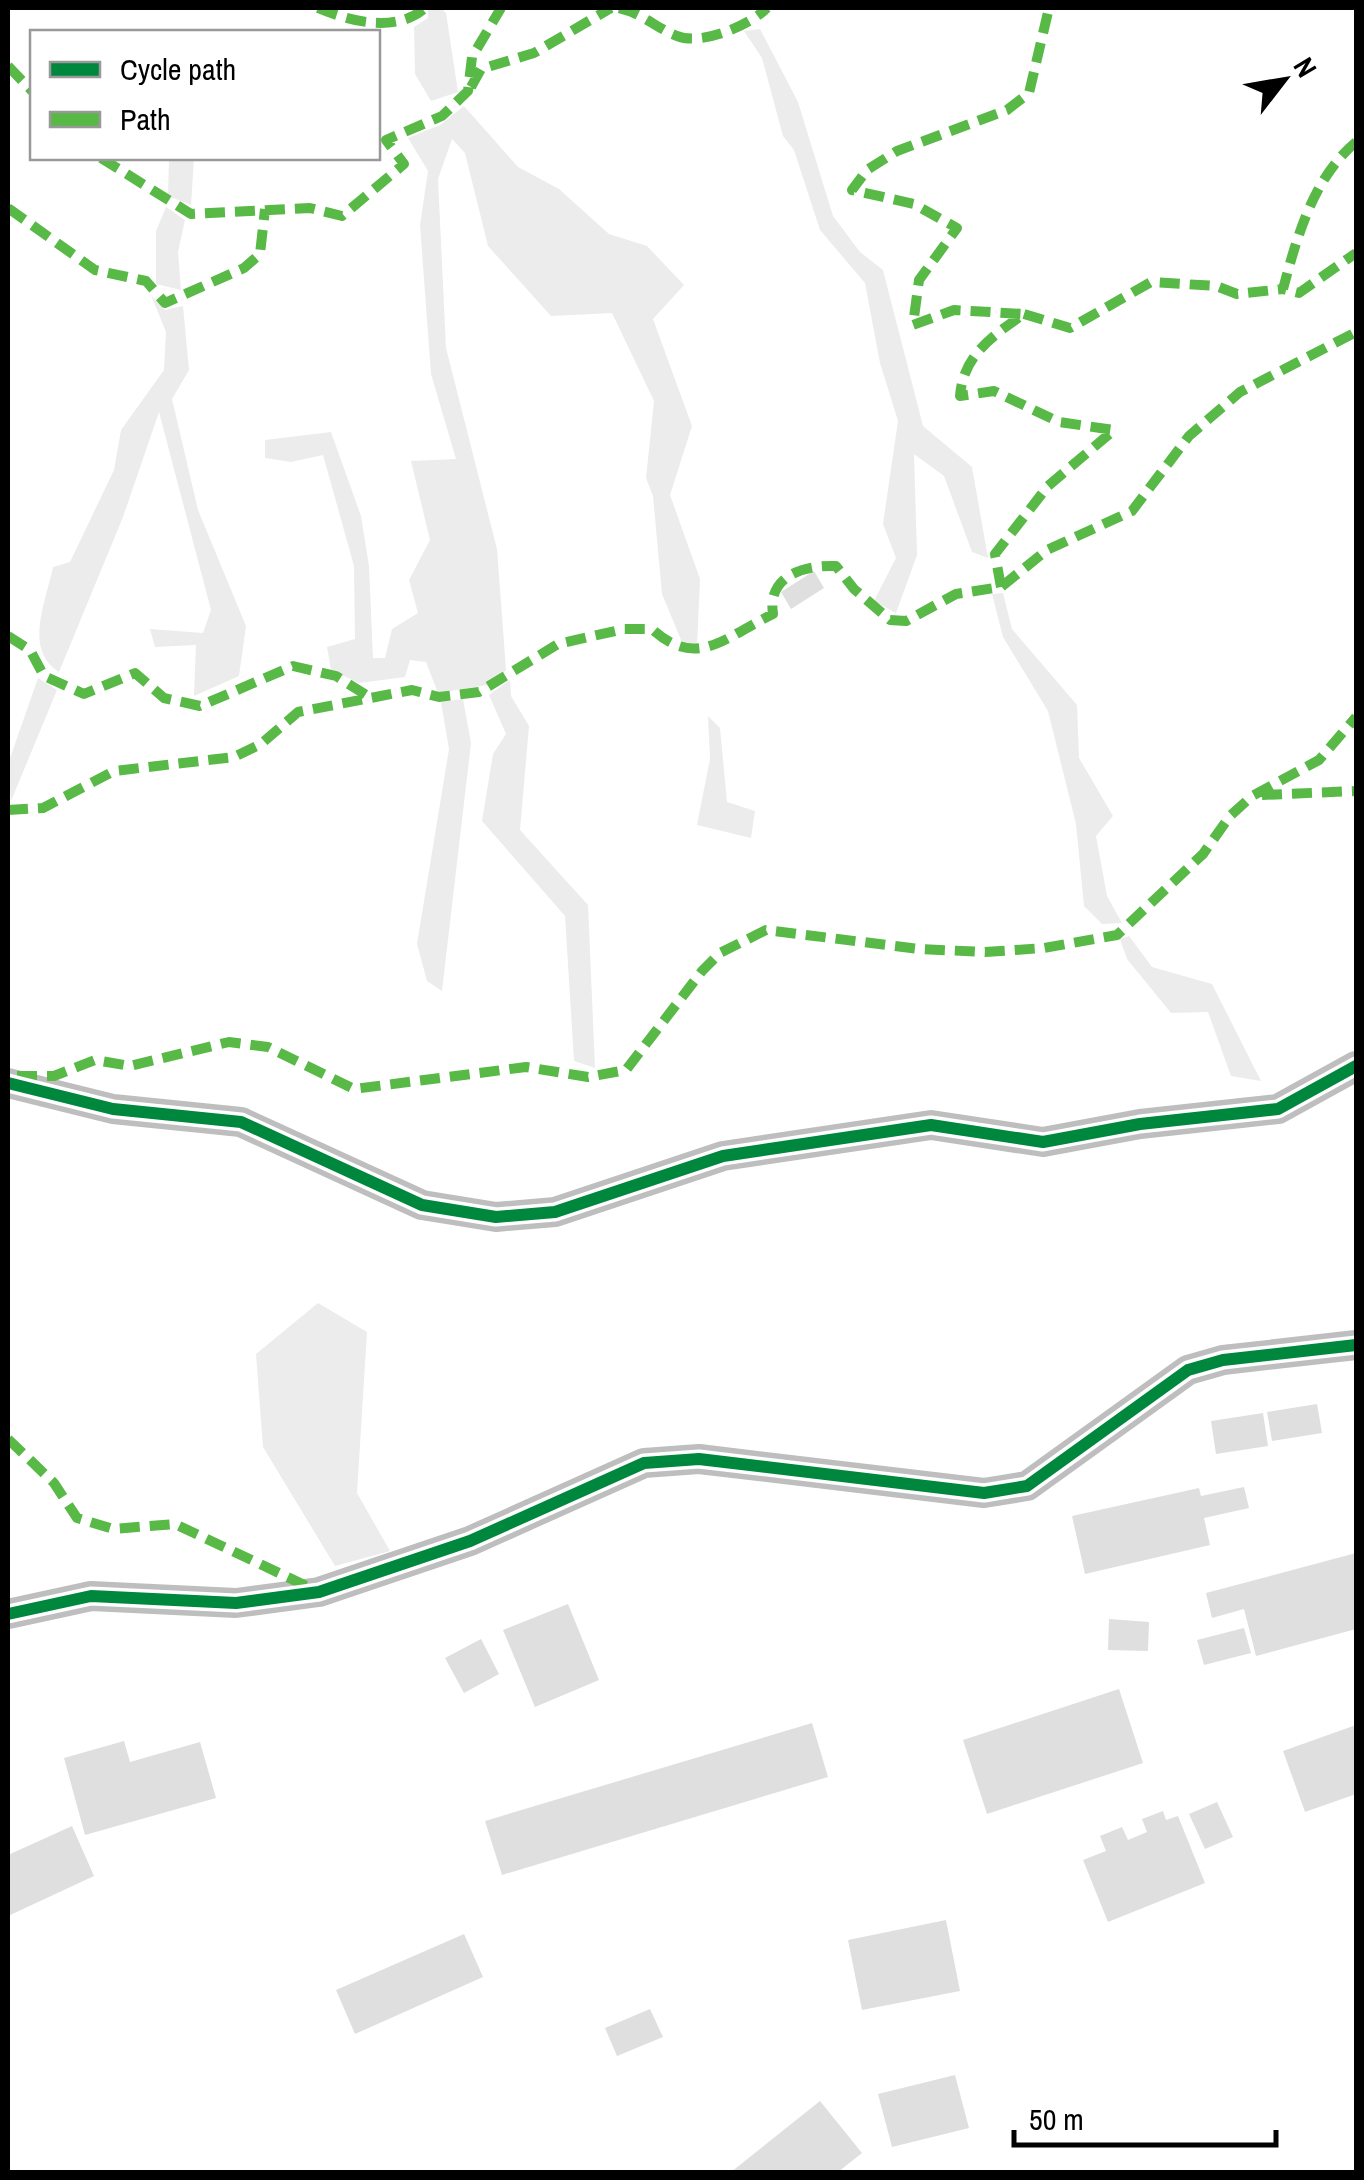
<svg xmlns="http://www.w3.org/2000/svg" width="1364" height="2180" viewBox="0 0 1364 2180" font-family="'Archivo Narrow',sans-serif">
<rect width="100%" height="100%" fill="#fff"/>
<path fill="#ececec" d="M 428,8 L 441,8 L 446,13 L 458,92 L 431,101 L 415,74 L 414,27 L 428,18 Z
M 760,29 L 798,102 L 833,216 L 860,252 L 883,270 L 923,426 L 972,467 L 988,558 L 972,552 L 944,476 L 914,454 L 917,555 L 896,613 L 874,601 L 896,558 L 883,524 L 898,421 L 880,363 L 865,283 L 820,230 L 794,150 L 783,136 L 762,58 L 744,31 Z
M 464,106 L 518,167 L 559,189 L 609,234 L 647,246 L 684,285 L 653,319 L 692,426 L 670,495 L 700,579 L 697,647 L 684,647 L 662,594 L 653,496 L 646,478 L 654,401 L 612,313 L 551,316 L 488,246 L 465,153 L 452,139 L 438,179 L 446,348 L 497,549 L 506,670 L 494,684 L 438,693 L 426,662 L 410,660 L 405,677 L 359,683 L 331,670 L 327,647 L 355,639 L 354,566 L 323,455 L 291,462 L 265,458 L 265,440 L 331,432 L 361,516 L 369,566 L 373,658 L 385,658 L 392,629 L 418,613 L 409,580 L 430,540 L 411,461 L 456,459 L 431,374 L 420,225 L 428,171 L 408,138 L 440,125 Z
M 169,158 L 194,158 L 191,205 L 168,196 Z
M 166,207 L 185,220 L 178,252 L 181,290 L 156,284 L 156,231 Z
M 151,295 L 165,310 L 183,306 L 189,370 L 172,399 L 198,510 L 246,626 L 239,676 L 194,696 L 196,645 L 155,647 L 150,629 L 203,633 L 211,610 L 159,412 L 123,517 L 59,672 C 23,650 46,602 53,567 L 70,562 L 114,470 L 121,430 L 164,370 L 166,332 Z
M 1003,593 L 1012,629 L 1077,705 L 1079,758 L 1113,816 L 1096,836 L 1107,896 L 1122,923 L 1102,924 L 1084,906 L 1076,824 L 1048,711 L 1003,637 L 992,594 Z
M 38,678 L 57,690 L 11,801 L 8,764 Z
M 510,680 L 511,696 L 529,726 L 520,830 L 588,905 L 595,1068 L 574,1061 L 565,916 L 482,821 L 493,754 L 506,734 L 489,695 Z
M 463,699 L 471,743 L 442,991 L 427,981 L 417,944 L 449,749 L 441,702 Z
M 708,716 L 720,728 L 727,802 L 755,811 L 751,838 L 697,825 L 710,759 Z
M 1129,936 L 1152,967 L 1212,984 L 1261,1081 L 1231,1076 L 1208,1012 L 1171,1013 L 1127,959 L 1120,939 Z
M 318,1303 L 367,1332 L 357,1493 L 390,1551 L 335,1566 L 263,1447 L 256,1354 Z"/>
<path fill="#dfdfdf" d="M 814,571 L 824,588 L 791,609 L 781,592 Z
M 1317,1404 L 1322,1433 L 1272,1441 L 1267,1412 Z
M 1263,1413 L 1268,1446 L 1216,1454 L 1211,1421 Z
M 1244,1487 L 1249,1508 L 1204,1518 L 1210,1545 L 1085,1574 L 1072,1516 L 1199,1488 L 1201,1496 Z
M 1356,1553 L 1356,1629 L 1256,1656 L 1244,1609 L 1212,1618 L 1206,1593 Z
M 568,1604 L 599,1680 L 535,1707 L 503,1630 Z
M 1109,1619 L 1149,1622 L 1148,1651 L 1108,1650 Z
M 1244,1628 L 1251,1653 L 1204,1665 L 1197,1640 Z
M 481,1639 L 499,1674 L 464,1693 L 445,1658 Z
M 1119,1689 L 1143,1763 L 987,1814 L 963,1740 Z
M 812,1723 L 828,1777 L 502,1875 L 485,1821 Z
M 1356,1725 L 1356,1794 L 1305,1812 L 1283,1751 Z
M 124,1741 L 130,1762 L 200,1742 L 216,1798 L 85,1835 L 64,1758 Z
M 1217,1802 L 1233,1837 L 1205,1849 L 1189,1814 Z
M 1163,1811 L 1166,1820 L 1178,1816 L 1205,1883 L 1108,1922 L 1083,1860 L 1106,1851 L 1100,1836 L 1122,1827 L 1128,1840 L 1147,1832 L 1142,1819 Z
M 72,1826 L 94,1876 L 8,1916 L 8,1855 Z
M 946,1920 L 960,1991 L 862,2010 L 848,1940 Z
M 464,1934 L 483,1977 L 355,2034 L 336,1990 Z
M 650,2009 L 663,2037 L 617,2056 L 605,2028 Z
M 955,2075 L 969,2128 L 892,2147 L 878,2094 Z
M 820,2101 L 862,2153 L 838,2172 L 731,2172 Z"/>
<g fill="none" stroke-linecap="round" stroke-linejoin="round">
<path stroke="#bebebe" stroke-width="30" d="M 8,1083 L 113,1109 L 241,1122 L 422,1205 L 496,1217 L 555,1212 L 723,1156 L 931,1125 L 1043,1142 L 1140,1124 L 1278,1109 L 1356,1066
M 8,1614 L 91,1596 L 236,1603 L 319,1592 L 470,1541 L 644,1463 L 699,1459 L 984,1493 L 1027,1486 L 1188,1370 L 1223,1360 L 1356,1345"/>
<path stroke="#58b947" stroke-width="10" stroke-dasharray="20 10" stroke-linecap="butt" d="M 318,8 C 351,22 397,33 425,8
M 619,8 C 642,13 656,28 677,36 C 702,46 750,25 767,8
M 8,66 L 32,91
M 471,87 L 481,69 L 534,53 L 611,8
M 1356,142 C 1313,178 1297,237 1283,289 L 1299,293 L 1356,253
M 101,158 L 191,214 L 310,208 L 342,216 L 404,164 L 386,140 L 442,116 L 468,91 L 472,57 L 501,8
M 8,208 L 95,270 L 146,281 L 165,303 L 244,268 L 260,254 L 265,209
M 1024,314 L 1070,328 L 1151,282 L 1216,286 L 1237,294 L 1283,289
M 1001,587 L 995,554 L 1048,486 L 1114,430 L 1059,422 L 994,391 L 960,396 C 963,356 992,336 1024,314 L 954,310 L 913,325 L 919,280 L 957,228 L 914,204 L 852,190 L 867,170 L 897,151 L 1007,110 L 1029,93 L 1049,8
M 8,636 L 30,650 L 44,676 L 84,694 L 135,673 L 164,698 L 200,706 L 293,666 L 336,676 L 374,700
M 1262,795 L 1356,791
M 8,810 L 43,808 L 114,771 L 234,757 L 261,744 L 298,712 L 412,690 L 439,697 L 479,692 L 558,644 L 624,629 L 652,629 C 697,670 725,637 773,614 C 767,575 805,565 836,566 L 854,589 L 890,620 L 906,621 L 956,594 L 1001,587 L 1047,550 L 1132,511 L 1189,436 L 1240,392 L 1356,332
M 17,1076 L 54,1076 L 95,1060 L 130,1066 L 229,1042 L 268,1047 L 354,1089 L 526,1067 L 588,1077 L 626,1070 L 702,971 L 720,953 L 766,930 L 919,949 L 985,952 L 1044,948 L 1117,935 L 1203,854 L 1230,816 L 1252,796 L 1319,760 L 1356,717
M 8,1439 L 54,1483 L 77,1518 L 113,1529 L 175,1524 L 315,1590"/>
<defs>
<path id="cycleway" d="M 8,1083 L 113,1109 L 241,1122 L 422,1205 L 496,1217 L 555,1212 L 723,1156 L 931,1125 L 1043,1142 L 1140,1124 L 1278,1109 L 1356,1066
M 8,1614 L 91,1596 L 236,1603 L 319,1592 L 470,1541 L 644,1463 L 699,1459 L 984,1493 L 1027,1486 L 1188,1370 L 1223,1360 L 1356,1345"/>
</defs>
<use href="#cycleway" stroke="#fff" stroke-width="19"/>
<use href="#cycleway" stroke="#00873e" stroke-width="12"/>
</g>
<rect width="1364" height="2180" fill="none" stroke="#000000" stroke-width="20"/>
<rect x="30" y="30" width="350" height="130" fill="#ffffff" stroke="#999999" stroke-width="2.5"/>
<rect x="50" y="62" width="50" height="15" fill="#00873e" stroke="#999999" stroke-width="2.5"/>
<text x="120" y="80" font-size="30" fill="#000000">Cycle path</text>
<rect x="50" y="112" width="50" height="15" fill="#58b947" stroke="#999999" stroke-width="2.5"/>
<text x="120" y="130" font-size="30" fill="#000000">Path</text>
<g transform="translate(1284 80) rotate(59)" stroke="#ffffff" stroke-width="8" paint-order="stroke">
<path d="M0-8L18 38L0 25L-18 38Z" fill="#000000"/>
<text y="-15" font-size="28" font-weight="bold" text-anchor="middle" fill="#000000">N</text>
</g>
<path d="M1014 2130v15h262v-15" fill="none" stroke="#000000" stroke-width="5"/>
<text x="1029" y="2130" font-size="30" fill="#000000" stroke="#ffffff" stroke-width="8" paint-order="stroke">50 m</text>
</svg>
